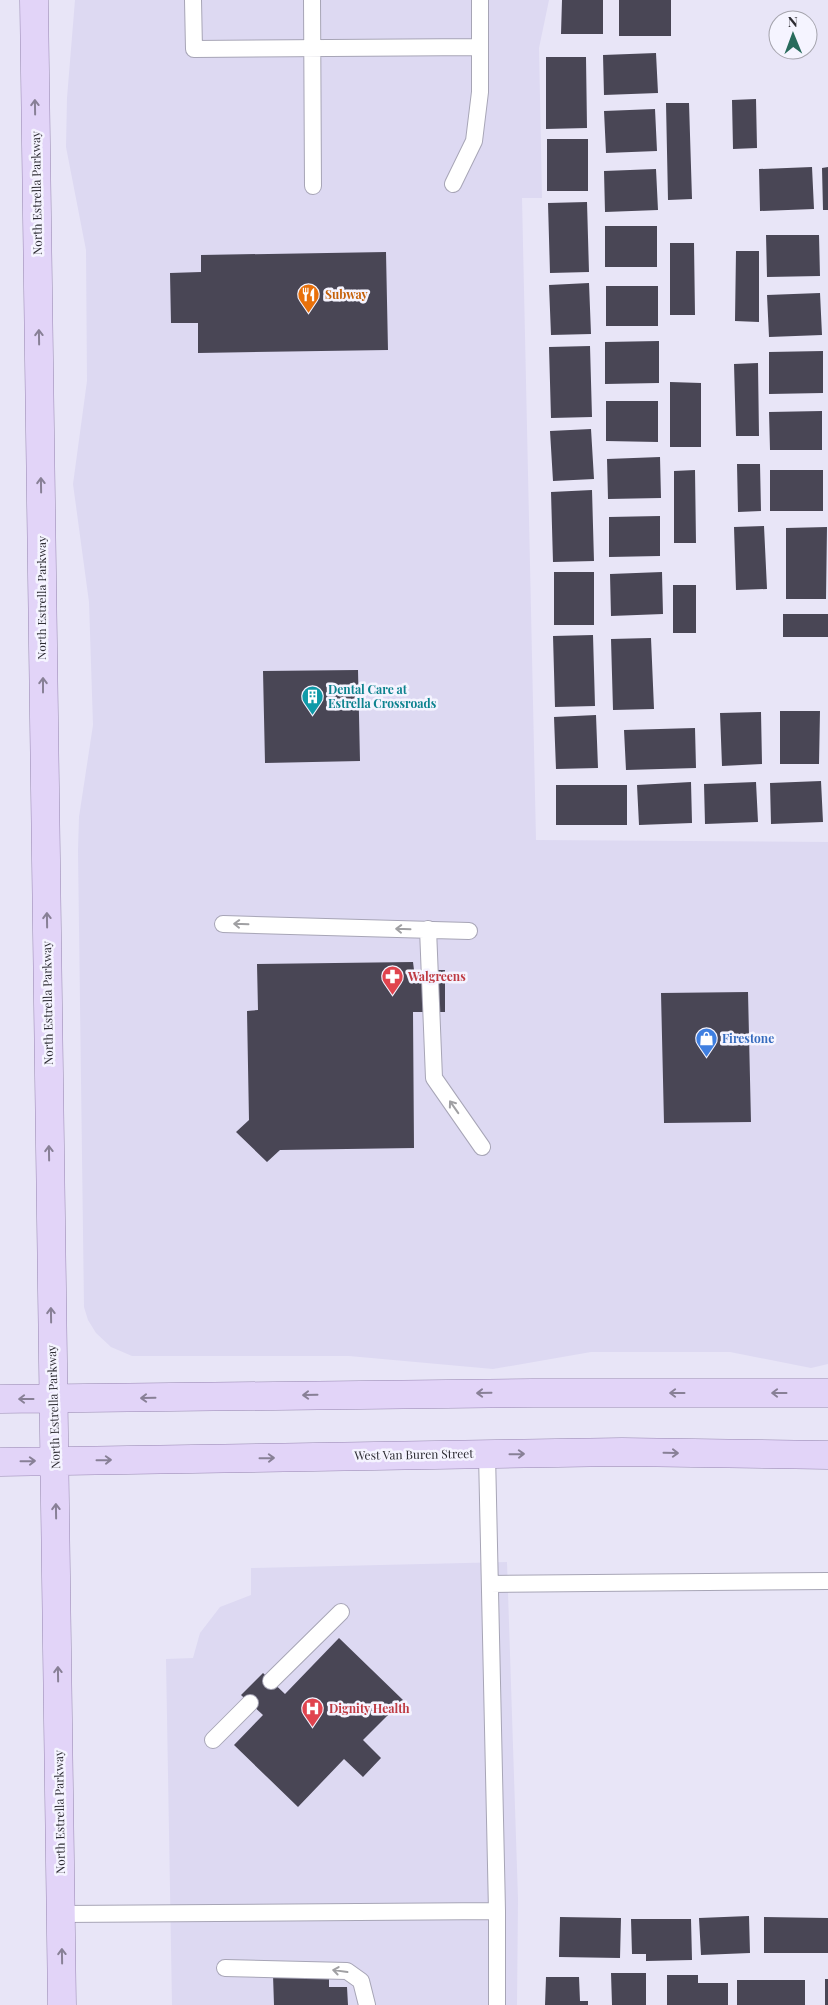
<svg xmlns="http://www.w3.org/2000/svg" width="828" height="2005" viewBox="0 0 828 2005" font-family="'Playfair Display',serif">
<rect width="100%" height="100%" fill="#e8e5f7"/>
<path fill="#ddd9f2" d="M 75,0 L 549,0 L 539,48 L 542,198 L 522,198 L 536,840 L 828,842 L 828,1364 L 811,1368 L 730,1352 L 591,1352 L 493,1369 L 349,1356 L 132,1356 L 111,1347 L 96,1333 L 88,1320 L 84,1307 L 78,851 L 79,817 L 93,725 L 89,602 L 73,484 L 87,381 L 86,250 L 66,147 L 67,98 Z
M 507,1562 L 518,1899 L 517,2005 L 172,2005 L 166,1659 L 193,1658 L 200,1633 L 220,1607 L 251,1595 L 251,1568 Z"/>
<path fill="#494655" d="M 562,0 L 603,0 L 603,34 L 561,34 Z
M 619,0 L 671,0 L 671,36 L 619,36 Z
M 656,53 L 658,93 L 604,95 L 603,55 Z
M 546,57 L 586,57 L 587,128 L 546,129 Z
M 756,99 L 757,148 L 733,149 L 732,100 Z
M 666,103 L 689,103 L 692,199 L 668,200 Z
M 655,109 L 657,151 L 606,153 L 604,111 Z
M 547,139 L 588,139 L 588,191 L 547,191 Z
M 812,167 L 814,209 L 760,211 L 759,169 Z
M 828,167 L 828,210 L 823,210 L 822,168 Z
M 656,169 L 658,210 L 605,212 L 604,171 Z
M 587,202 L 589,272 L 550,273 L 548,203 Z
M 605,226 L 657,226 L 657,267 L 605,267 Z
M 766,235 L 819,235 L 820,276 L 767,277 Z
M 670,243 L 694,243 L 695,315 L 670,315 Z
M 736,251 L 759,251 L 759,322 L 735,321 Z
M 386,252 L 388,350 L 198,353 L 198,323 L 171,323 L 170,273 L 201,272 L 201,255 Z
M 589,283 L 591,334 L 551,335 L 549,285 Z
M 606,286 L 658,286 L 658,326 L 606,326 Z
M 820,293 L 822,335 L 769,337 L 767,295 Z
M 659,341 L 659,383 L 605,384 L 605,342 Z
M 590,346 L 592,417 L 551,418 L 549,347 Z
M 823,351 L 823,393 L 769,394 L 769,352 Z
M 758,363 L 759,436 L 736,436 L 734,364 Z
M 670,382 L 701,383 L 701,447 L 670,447 Z
M 606,401 L 658,401 L 658,442 L 606,441 Z
M 822,411 L 822,450 L 770,450 L 769,412 Z
M 591,429 L 594,479 L 553,481 L 550,431 Z
M 660,457 L 661,498 L 608,499 L 607,459 Z
M 737,464 L 760,464 L 761,511 L 738,512 Z
M 695,470 L 696,543 L 674,543 L 674,471 Z
M 770,470 L 823,470 L 823,511 L 770,511 Z
M 592,490 L 594,561 L 553,562 L 551,492 Z
M 660,516 L 660,556 L 609,557 L 609,517 Z
M 764,526 L 767,589 L 736,590 L 734,527 Z
M 827,527 L 826,599 L 786,599 L 786,528 Z
M 554,572 L 594,572 L 594,625 L 554,625 Z
M 662,572 L 663,614 L 611,616 L 610,574 Z
M 673,585 L 696,585 L 696,633 L 673,633 Z
M 783,614 L 828,614 L 828,637 L 783,637 Z
M 593,635 L 595,706 L 555,707 L 553,636 Z
M 651,638 L 654,709 L 613,710 L 611,639 Z
M 358,670 L 360,761 L 265,763 L 263,671 Z
M 780,711 L 820,711 L 819,764 L 780,764 Z
M 761,712 L 762,764 L 722,766 L 720,713 Z
M 596,715 L 598,768 L 556,769 L 554,717 Z
M 695,728 L 696,768 L 626,770 L 624,730 Z
M 821,781 L 823,822 L 771,824 L 770,783 Z
M 691,782 L 692,823 L 639,825 L 637,785 Z
M 756,782 L 758,822 L 705,824 L 704,784 Z
M 556,785 L 627,785 L 627,825 L 556,825 Z
M 413,962 L 414,970 L 445,970 L 445,1012 L 413,1012 L 414,1148 L 280,1150 L 267,1162 L 236,1132 L 249,1120 L 247,1011 L 258,1010 L 257,964 Z
M 748,992 L 751,1122 L 664,1123 L 661,993 Z
M 339,1638 L 403,1700 L 363,1740 L 381,1758 L 363,1777 L 344,1759 L 298,1807 L 234,1745 L 263,1715 L 241,1695 L 263,1673 L 285,1694 Z
M 749,1916 L 750,1953 L 701,1955 L 699,1918 Z
M 560,1917 L 621,1918 L 620,1958 L 559,1957 Z
M 764,1917 L 828,1918 L 828,1953 L 764,1953 Z
M 631,1919 L 691,1919 L 692,1960 L 646,1961 L 646,1954 L 632,1954 Z
M 611,1973 L 646,1973 L 646,2005 L 612,2005 Z
M 329,1974 L 329,1987 L 347,1987 L 348,2005 L 274,2005 L 273,1975 Z
M 667,1975 L 698,1975 L 698,1983 L 728,1983 L 728,2005 L 667,2005 Z
M 546,1977 L 579,1977 L 580,2001 L 588,2001 L 588,2005 L 545,2005 Z
M 825,1979 L 828,1979 L 828,2005 L 825,2005 Z
M 737,1980 L 805,1980 L 805,2005 L 737,2005 Z"/>
<g fill="none" stroke-linecap="round" stroke-linejoin="round">
<defs>
<path id="service" d="M 193,0 L 194,49 L 480,47
M 312,0 L 313,186
M 453,184 L 474,141 L 480,92 L 480,0
M 223,924 L 469,931
M 428,929 L 434,1078 L 482,1147
M 487,1454 L 497,1911 L 497,2005
M 490,1584 L 828,1581
M 271,1681 L 341,1612
M 213,1740 L 250,1703
M 61,1914 L 497,1911
M 225,1968 L 347,1971 L 361,1981 L 367,2005"/>
<path id="primary" d="M 34,0 L 62,2005
M 0,1399 L 533,1393 L 828,1393
M 0,1462 L 622,1452 L 828,1455"/>
</defs>
<use href="#service" stroke="#a7a5b6" stroke-width="18"/>
<use href="#primary" stroke="#9686b0" stroke-width="29"/>
<use href="#service" stroke="#fff" stroke-width="16"/>
<use href="#primary" stroke="#e2d4f8" stroke-width="28"/>
</g>
<defs><path id="oneway-shaft" d="M-6 0H5M1.5-3L5.5 0L1.5 3" fill="none" stroke-width="1.6" stroke-linecap="round" stroke-linejoin="round" transform="scale(1.25)"/></defs>
<g stroke="#888096">
<use href="#oneway-shaft" transform="translate(35 107) rotate(-91)"/>
<use href="#oneway-shaft" transform="translate(39 337) rotate(-91)"/>
<use href="#oneway-shaft" transform="translate(41 485) rotate(-91)"/>
<use href="#oneway-shaft" transform="translate(43 685) rotate(-90)"/>
<use href="#oneway-shaft" transform="translate(47 920) rotate(-91)"/>
<use href="#oneway-shaft" transform="translate(49 1153) rotate(-91)"/>
<use href="#oneway-shaft" transform="translate(51 1315) rotate(-91)"/>
<use href="#oneway-shaft" transform="translate(484 1393) rotate(179)"/>
<use href="#oneway-shaft" transform="translate(677 1393) rotate(-180)"/>
<use href="#oneway-shaft" transform="translate(779 1393) rotate(180)"/>
<use href="#oneway-shaft" transform="translate(310 1395) rotate(179)"/>
<use href="#oneway-shaft" transform="translate(148 1398) rotate(179)"/>
<use href="#oneway-shaft" transform="translate(26 1399) rotate(180)"/>
<use href="#oneway-shaft" transform="translate(671 1453) rotate(1)"/>
<use href="#oneway-shaft" transform="translate(517 1454) rotate(-1)"/>
<use href="#oneway-shaft" transform="translate(267 1458) rotate(-1)"/>
<use href="#oneway-shaft" transform="translate(104 1460) rotate(-1)"/>
<use href="#oneway-shaft" transform="translate(28 1461) rotate(-1)"/>
<use href="#oneway-shaft" transform="translate(56 1511) rotate(-91)"/>
<use href="#oneway-shaft" transform="translate(58 1674) rotate(-91)"/>
<use href="#oneway-shaft" transform="translate(62 1956) rotate(-91)"/>
</g>
<g stroke="#a0a0a3">
<use href="#oneway-shaft" transform="translate(241 924) rotate(-178)"/>
<use href="#oneway-shaft" transform="translate(403 929) rotate(-178)"/>
<use href="#oneway-shaft" transform="translate(454 1107) rotate(-125)"/>
<use href="#oneway-shaft" transform="translate(340 1971) rotate(-172)"/>
</g>
<defs>
<symbol id="restaurant-pin" viewBox="-11 -11 22 30"><path d="M0 17L-7.5 6A9.5 9.5 0 1 1 7.5 6Z" fill="#e8710a" stroke="#f5f4ff"/><path d="M-5-6h1v4h1v-4h1v4h1v-4h1v5L-1.5 .5V6h-2V.5L-5-1ZM5-6V6H3V1.5H1.5Q1.5-4 5-6Z" fill="#fff"/></symbol>
<symbol id="building-pin" viewBox="-11 -11 22 30"><path d="M0 17L-7.5 6A9.5 9.5 0 1 1 7.5 6Z" fill="#0f9aa8" stroke="#f5f4ff"/><path d="M-4-6H4V6H1V3H-1V6H-4ZM-2.5-4.3h1.7v1.8h-1.7ZM.8-4.3h1.7v1.8H.8ZM-2.5-1h1.7V.8h-1.7ZM.8-1h1.7V.8H.8Z" fill="#fff"/></symbol>
<symbol id="pharmacy-pin" viewBox="-11 -11 22 30"><path d="M0 17L-7.5 6A9.5 9.5 0 1 1 7.5 6Z" fill="#e0444e" stroke="#f5f4ff"/><path d="M-2-6h4v4h4v4h-4v4h-4v-4h-4v-4h4Z" fill="#fff"/></symbol>
<symbol id="shop-pin" viewBox="-11 -11 22 30"><path d="M0 17L-7.5 6A9.5 9.5 0 1 1 7.5 6Z" fill="#3f7fe0" stroke="#f5f4ff"/><path d="M-5-2.5h2.3a2.7 3.5 0 0 1 5.4 0H5L5.5 6h-11ZM-1.5-2.5h3a1.5 2.3 0 0 0-3 0Z" fill="#fff"/></symbol>
<symbol id="hospital-pin" viewBox="-11 -11 22 30"><path d="M0 17L-7.5 6A9.5 9.5 0 1 1 7.5 6Z" fill="#e0444e" stroke="#f5f4ff"/><path d="M-5-5h3v3.5h4V-5h3V5h-3V1.5h-4V5h-3Z" fill="#fff"/></symbol>
</defs>
<g fill-rule="evenodd">
<use href="#restaurant-pin" x="296" y="282" width="25" height="34"/>
<use href="#building-pin" x="300" y="684" width="25" height="34"/>
<use href="#pharmacy-pin" x="380" y="964" width="25" height="34"/>
<use href="#shop-pin" x="694" y="1026" width="25" height="34"/>
<use href="#hospital-pin" x="300" y="1696" width="25" height="34"/>
</g>
<g text-anchor="middle" stroke-width="5" stroke-linejoin="round" paint-order="stroke">
<g font-size="12" fill="#2d2c33" stroke="#f5f4ff">
<text transform="translate(37 193) rotate(-91)" y="4">North Estrella Parkway</text>
<text transform="translate(42 598) rotate(-90)" y="4">North Estrella Parkway</text>
<text transform="translate(48 1003) rotate(-91)" y="4">North Estrella Parkway</text>
<text transform="translate(54 1407) rotate(-92)" y="4">North Estrella Parkway</text>
<text transform="translate(414 1455) rotate(-1)" y="4">West Van Buren Street</text>
<text transform="translate(60 1812) rotate(-91)" y="4">North Estrella Parkway</text>
</g>
<g font-size="12" font-weight="bold" fill="#c56008" stroke="#f5f4ff" text-anchor="start">
<text x="325" y="299">Subway</text>
</g>
<g font-size="12" font-weight="bold" fill="#0d838f" stroke="#f5f4ff" text-anchor="start">
<text x="328" y="694">Dental Care at<tspan x="328" dy="14">Estrella Crossroads</tspan></text>
</g>
<g font-size="12" font-weight="bold" fill="#be3a42" stroke="#f5f4ff" text-anchor="start">
<text x="408" y="981">Walgreens</text>
<text x="329" y="1713">Dignity Health</text>
</g>
<g font-size="12" font-weight="bold" fill="#366cbe" stroke="#f5f4ff" text-anchor="start">
<text x="722" y="1043">Firestone</text>
</g>
</g>
<g transform="translate(793 35) rotate(359)"><circle r="24" fill="#f5f4ff" stroke="#a5a4ad"/>
<path d="M0-4L9 19L0 12L-9 19Z" fill="#286b5c"/>
<text y="-8" font-size="14" font-weight="bold" text-anchor="middle" fill="#2d2c33">N</text>
</g>
</svg>
